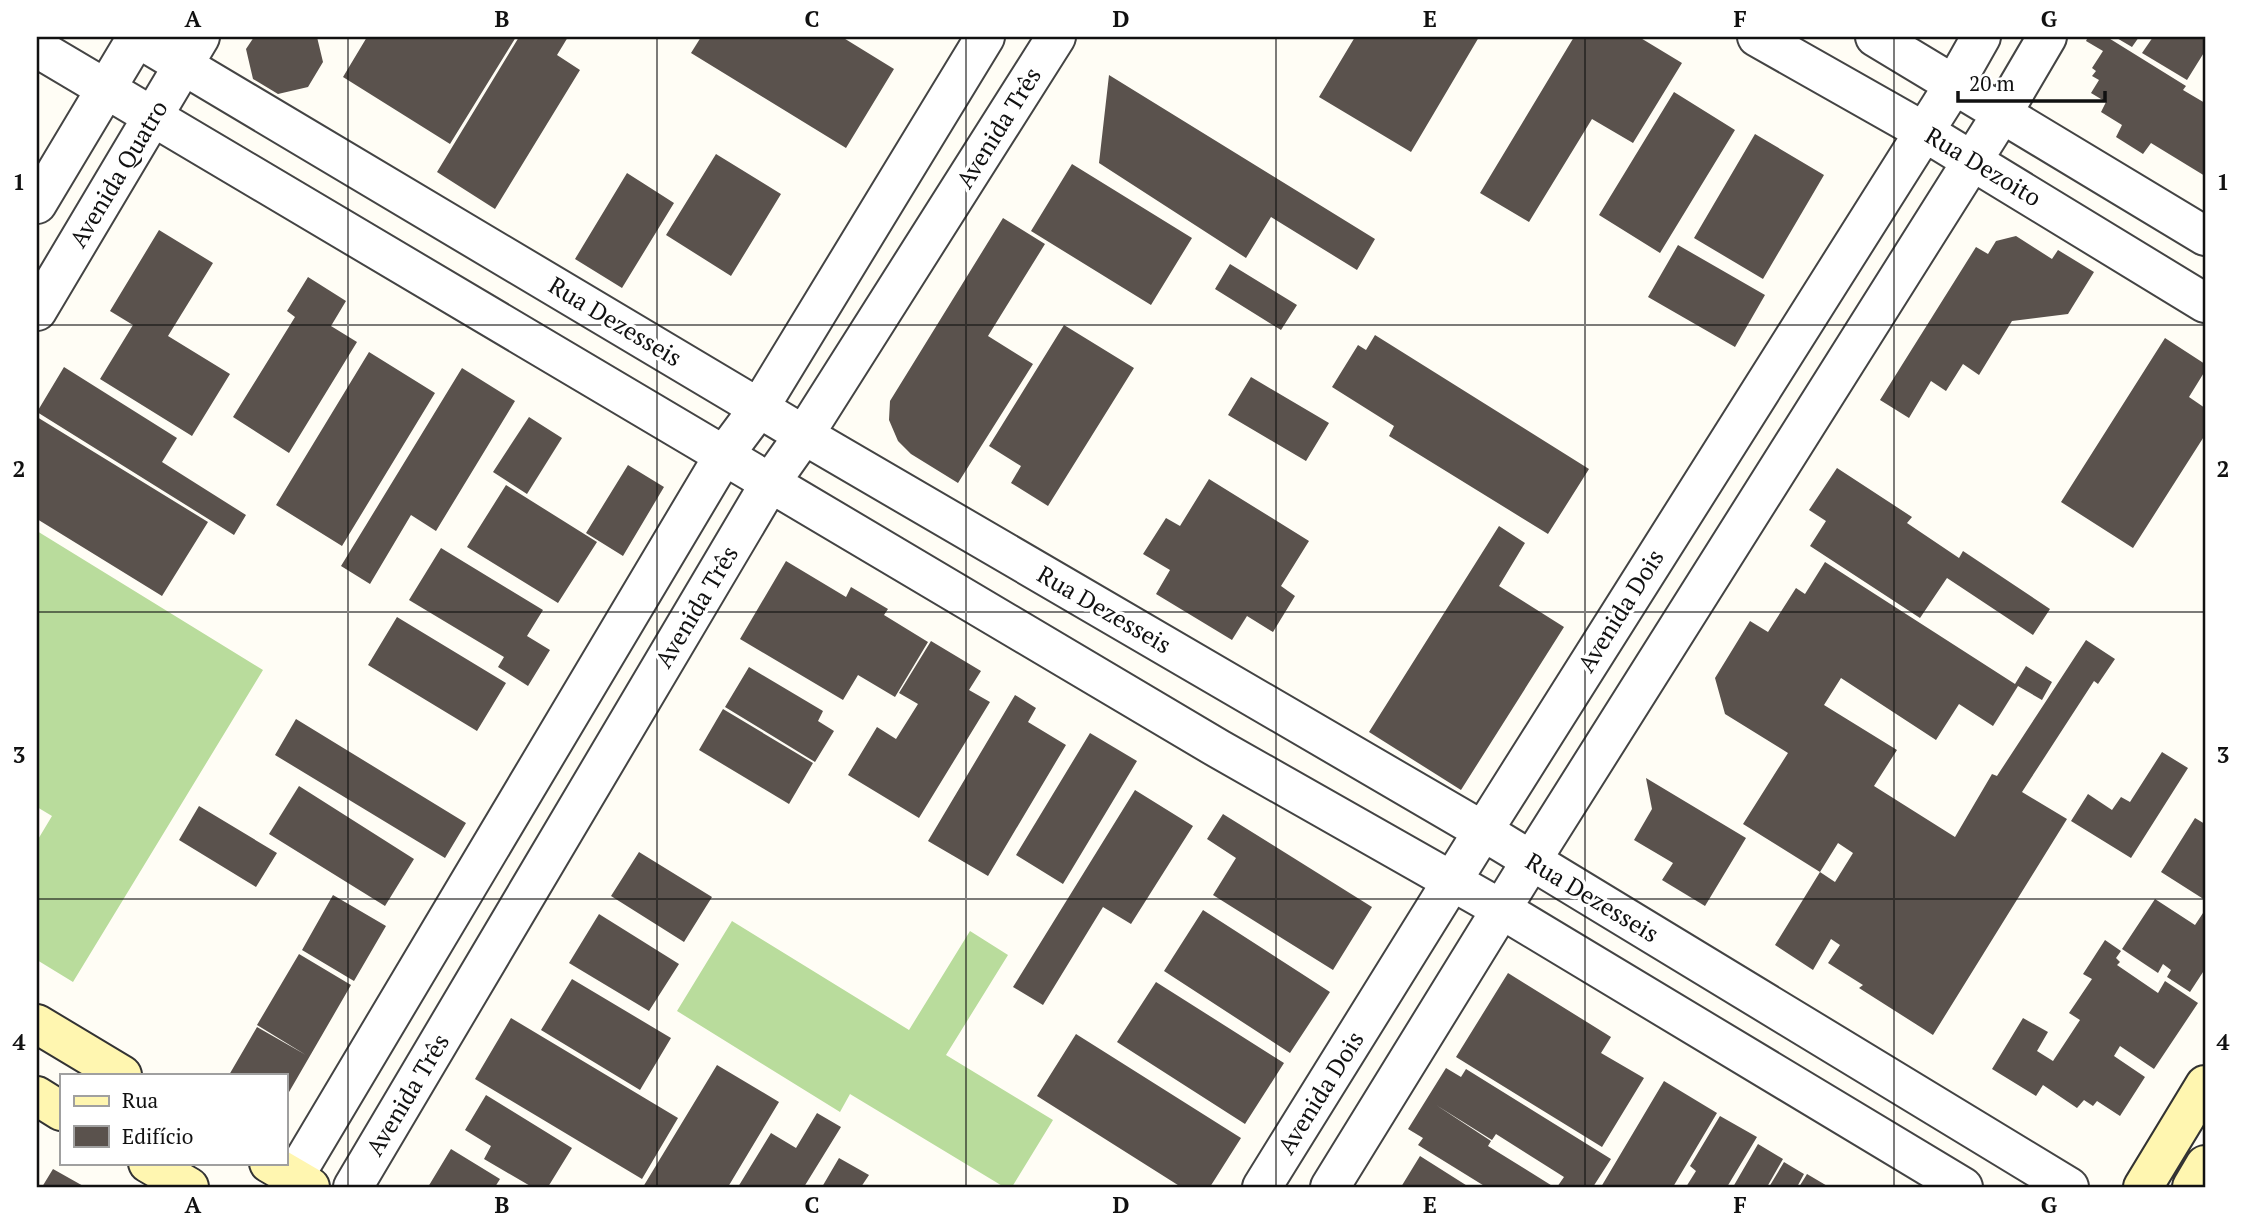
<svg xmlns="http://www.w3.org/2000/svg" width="2242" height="1224" viewBox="0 0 2242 1224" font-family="'PT Serif',serif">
<rect width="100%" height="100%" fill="#fffdf5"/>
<path fill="#b9dc9c" d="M 37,531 L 263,670 L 73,982 L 37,960 L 37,841 L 52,816 L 37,807 Z
M 732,921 L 909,1030 L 970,931 L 1008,955 L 946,1055 L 1053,1120 L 1012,1187 L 1004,1187 L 850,1094 L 840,1112 L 677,1011 Z"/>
<path fill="#5a524d" d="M 254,37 L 317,37 L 323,62 L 308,87 L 278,94 L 253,79 L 246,49 Z
M 367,37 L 516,37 L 450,144 L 343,77 Z
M 519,37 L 568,37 L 557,55 L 580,70 L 495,209 L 437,172 Z
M 701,37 L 842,37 L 894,69 L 846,148 L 691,53 Z
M 1355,37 L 1479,37 L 1411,152 L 1319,97 Z
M 1574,37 L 1639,37 L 1682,63 L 1633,143 L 1592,119 L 1529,222 L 1480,193 Z
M 2088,37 L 2107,37 L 2186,86 L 2183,90 L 2205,103 L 2205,176 L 2151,143 L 2143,154 L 2116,137 L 2122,125 L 2101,112 L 2106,102 L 2091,93 L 2099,80 L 2092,76 L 2096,71 L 2092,68 L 2103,51 L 2086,41 Z
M 2115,37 L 2139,37 L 2132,47 Z
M 2153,37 L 2205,37 L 2205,51 L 2187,80 L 2142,53 Z
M 1109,75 L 1375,239 L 1357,270 L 1271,217 L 1246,258 L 1099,163 Z
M 1674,92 L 1735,130 L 1660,253 L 1599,215 Z
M 1755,134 L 1824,175 L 1763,279 L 1694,238 Z
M 716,154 L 781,194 L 731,276 L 666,235 Z
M 1072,164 L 1192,238 L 1151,305 L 1031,231 Z
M 627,173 L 674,203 L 622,288 L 575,259 Z
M 1003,218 L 1045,244 L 988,336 L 1033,364 L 958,483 L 911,454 L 898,441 L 889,420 L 890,401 Z
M 159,230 L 213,263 L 168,336 L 230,374 L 192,436 L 100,379 L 133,325 L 110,311 Z
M 2016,236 L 2052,259 L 2058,250 L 2094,272 L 2068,314 L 2012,321 L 1979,375 L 1963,364 L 1946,391 L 1931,381 L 1909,418 L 1880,400 L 1976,247 L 1988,254 L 1996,241 Z
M 1678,245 L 1765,295 L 1735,347 L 1648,297 Z
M 1230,264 L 1297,305 L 1281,330 L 1215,289 Z
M 308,277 L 346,301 L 331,326 L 357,342 L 289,453 L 233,417 L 295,317 L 287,311 Z
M 1064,325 L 1134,368 L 1048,506 L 1011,483 L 1021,466 L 989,446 Z
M 1375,335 L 1589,469 L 1548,534 L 1389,436 L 1394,426 L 1332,387 L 1358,345 L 1366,350 Z
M 2165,338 L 2205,364 L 2205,371 L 2189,397 L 2205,408 L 2205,435 L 2133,548 L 2061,502 Z
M 369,352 L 435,393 L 342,546 L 276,505 Z
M 64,367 L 177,438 L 162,462 L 246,515 L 234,535 L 37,412 Z
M 462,368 L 515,401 L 436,531 L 411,515 L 370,584 L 341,566 Z
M 1251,377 L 1329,423 L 1306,461 L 1228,415 Z
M 37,417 L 208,522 L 162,596 L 37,519 Z
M 529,417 L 562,438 L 527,494 L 493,472 Z
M 628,465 L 664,487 L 623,556 L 586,533 Z
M 1837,468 L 1912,517 L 1907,523 L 1959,558 L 1963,551 L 2050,609 L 2033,635 L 1947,578 L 1920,618 L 1810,546 L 1826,521 L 1809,510 Z
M 1209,479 L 1309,541 L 1281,586 L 1295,596 L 1273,632 L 1247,616 L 1232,640 L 1156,594 L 1170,570 L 1143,554 L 1166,518 L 1180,526 Z
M 506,485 L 597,542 L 558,603 L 467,547 Z
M 1499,526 L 1525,543 L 1499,586 L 1564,627 L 1461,790 L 1369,732 Z
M 441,548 L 543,610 L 527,636 L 550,650 L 528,686 L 498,667 L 504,657 L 409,600 Z
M 786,561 L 846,597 L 851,587 L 888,609 L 884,615 L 928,642 L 895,697 L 858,675 L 843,700 L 740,639 Z
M 1825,562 L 2015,684 L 2026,666 L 2052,682 L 2042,700 L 2018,686 L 1993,726 L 1959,704 L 1936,740 L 1841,678 L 1824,705 L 1897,750 L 1874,786 L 1955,837 L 1992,774 L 1997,776 L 2086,640 L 2115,659 L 2098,684 L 2094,681 L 2022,792 L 2067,819 L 1933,1035 L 1859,988 L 1863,985 L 1828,963 L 1840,945 L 1831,939 L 1813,970 L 1775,945 L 1820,872 L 1835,882 L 1853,853 L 1838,843 L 1820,872 L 1743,824 L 1788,753 L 1725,714 L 1715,678 L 1750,621 L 1768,632 L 1796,588 L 1805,594 Z
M 397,617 L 506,683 L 477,731 L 368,665 Z
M 931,641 L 981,671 L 969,690 L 990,702 L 919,818 L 848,775 L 877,727 L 896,739 L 918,704 L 899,693 Z
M 749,667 L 823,711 L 818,721 L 834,731 L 815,762 L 725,707 Z
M 1015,695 L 1036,708 L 1028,722 L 1066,745 L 988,876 L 928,841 Z
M 723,709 L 813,763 L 789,804 L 699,750 Z
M 296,719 L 466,823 L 445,858 L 275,755 Z
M 1090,733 L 1137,761 L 1063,884 L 1016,855 Z
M 2162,752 L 2188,768 L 2131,858 L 2071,821 L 2088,794 L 2112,810 L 2121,797 L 2130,802 Z
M 1646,778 L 1746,838 L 1705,906 L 1662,880 L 1673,863 L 1634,840 L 1652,809 Z
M 299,786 L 414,859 L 385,906 L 269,834 Z
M 1135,790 L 1193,826 L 1131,924 L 1103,907 L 1043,1005 L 1013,987 Z
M 199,806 L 277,853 L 256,887 L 179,840 Z
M 1223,814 L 1372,907 L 1333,970 L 1213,895 L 1236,858 L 1207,839 Z
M 2195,818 L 2205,824 L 2205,900 L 2161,872 Z
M 639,852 L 712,897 L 684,942 L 611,896 Z
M 333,895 L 386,926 L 354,981 L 302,950 Z
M 2155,899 L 2195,925 L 2205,910 L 2205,969 L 2190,992 L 2167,977 L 2171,970 L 2163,964 L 2158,973 L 2122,949 Z
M 1203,910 L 1330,992 L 1290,1053 L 1164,971 Z
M 599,914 L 679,964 L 649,1011 L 569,963 Z
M 2105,940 L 2121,951 L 2116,958 L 2120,962 L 2117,965 L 2158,993 L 2165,981 L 2198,1003 L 2154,1069 L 2120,1046 L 2114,1056 L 2145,1077 L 2120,1116 L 2097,1101 L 2093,1106 L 2084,1100 L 2077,1108 L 2043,1085 L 2036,1096 L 1992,1069 L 2023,1018 L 2048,1032 L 2037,1051 L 2053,1061 L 2080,1020 L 2069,1013 L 2092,979 L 2083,974 Z
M 299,954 L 351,985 L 285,1099 L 285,1075 L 229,1075 L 257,1027 L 306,1055 L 257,1025 Z
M 1508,973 L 1611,1037 L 1601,1053 L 1644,1078 L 1602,1147 L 1456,1057 Z
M 572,979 L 671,1038 L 640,1090 L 541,1030 Z
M 1156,982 L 1284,1063 L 1245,1124 L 1117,1042 Z
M 511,1018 L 678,1118 L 642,1179 L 475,1079 Z
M 1076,1034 L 1241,1138 L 1210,1187 L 1181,1187 L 1037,1096 Z
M 717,1065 L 779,1102 L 728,1187 L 643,1187 Z
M 1446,1068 L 1461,1077 L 1466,1069 L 1611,1159 L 1593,1187 L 1557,1187 L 1564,1177 L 1496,1134 L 1492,1140 L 1436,1105 L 1491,1141 L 1488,1146 L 1554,1187 L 1486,1187 L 1418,1145 L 1423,1138 L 1408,1129 Z
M 1664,1081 L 1717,1113 L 1673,1187 L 1601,1187 Z
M 486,1095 L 572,1148 L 548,1187 L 532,1187 L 484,1159 L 491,1146 L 465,1130 Z
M 817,1113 L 841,1127 L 804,1187 L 738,1187 L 771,1133 L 796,1148 Z
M 1720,1116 L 1757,1137 L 1727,1187 L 1686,1187 L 1696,1171 L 1690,1166 Z
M 1758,1144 L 1783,1159 L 1767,1187 L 1733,1187 Z
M 451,1149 L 500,1179 L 495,1187 L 428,1187 Z
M 1420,1156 L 1469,1187 L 1401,1187 Z
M 839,1158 L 869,1175 L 861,1187 L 822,1187 Z
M 1784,1162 L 1804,1174 L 1797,1187 L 1769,1187 Z
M 53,1169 L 85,1187 L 42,1187 Z
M 1807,1174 L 1829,1187 L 1799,1187 Z"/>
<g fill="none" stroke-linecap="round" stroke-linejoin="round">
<defs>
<path id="street" d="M 136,37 L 804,435 L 1483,831 L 2069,1187
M 1757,37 L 1923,131 L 2205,303
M 1875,37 L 2205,236
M 37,48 L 1219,749 L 1501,909 L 1963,1187
M 37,204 L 137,37
M 37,311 L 200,37
M 288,1187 L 724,455 L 759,408 L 985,37
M 353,1187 L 770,483 L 804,435 L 1056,37
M 1262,1187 L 1483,831 L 1955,83 L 1981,37
M 1330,1187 L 1531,861 L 2003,112 L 2047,37"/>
<path id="secondary" d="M 37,1024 L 122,1075
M 37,1096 L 61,1111
M 148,1163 L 189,1187
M 269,1163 L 310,1187
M 2143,1187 L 2205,1085
M 2192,1187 L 2205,1165"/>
</defs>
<use href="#street" stroke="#444" stroke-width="42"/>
<use href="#secondary" stroke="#333" stroke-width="42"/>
<use href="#street" stroke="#fff" stroke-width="38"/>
<use href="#secondary" stroke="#fff6b0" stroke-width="38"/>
</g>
<path fill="none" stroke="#111" stroke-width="2" stroke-opacity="0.55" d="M 348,37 L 348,1187M 657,37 L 657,1187M 966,37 L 966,1187M 1276,37 L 1276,1187M 1585,37 L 1585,1187M 1894,37 L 1894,1187M 37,325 L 2205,325M 37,612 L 2205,612M 37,899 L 2205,899"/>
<g text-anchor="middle" stroke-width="7" stroke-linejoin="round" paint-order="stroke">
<g font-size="24" fill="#111" stroke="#fff">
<text transform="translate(999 128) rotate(-58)" y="8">Avenida Três</text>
<text transform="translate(1983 167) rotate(31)" y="8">Rua Dezoito</text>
<text transform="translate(119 174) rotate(-59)" y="8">Avenida Quatro</text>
<text transform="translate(615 322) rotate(31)" y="8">Rua Dezesseis</text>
<text transform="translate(697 607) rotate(-59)" y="8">Avenida Três</text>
<text transform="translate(1104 610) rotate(30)" y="8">Rua Dezesseis</text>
<text transform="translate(1621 611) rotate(-58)" y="8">Avenida Dois</text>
<text transform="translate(1592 898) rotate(31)" y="8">Rua Dezesseis</text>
<text transform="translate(1321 1093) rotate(-58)" y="8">Avenida Dois</text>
<text transform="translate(408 1095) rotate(-59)" y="8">Avenida Três</text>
</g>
</g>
<rect width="2242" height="1224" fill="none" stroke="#ffffff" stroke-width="77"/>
<rect x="60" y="1074" width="228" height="91" fill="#ffffff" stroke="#a0a0a0" stroke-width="2"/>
<rect x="74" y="1096" width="35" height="10" fill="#fff6b0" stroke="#a0a0a0" stroke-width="2"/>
<text x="122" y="1108" font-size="21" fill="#111111">Rua</text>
<rect x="74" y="1126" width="35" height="21" fill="#5a524d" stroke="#a0a0a0" stroke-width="2"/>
<text x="122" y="1144" font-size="21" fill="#111111">Edifício</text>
<path d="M1958 91v10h147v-10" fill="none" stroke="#111111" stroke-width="3.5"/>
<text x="1969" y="91" font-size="21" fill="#111111" stroke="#ffffff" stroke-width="5" paint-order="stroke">20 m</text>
<rect x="38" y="38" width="2166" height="1148" fill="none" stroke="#111" stroke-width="2.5"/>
<g font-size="23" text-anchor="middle" font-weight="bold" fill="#111">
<text x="193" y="27">A</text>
<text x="502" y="27">B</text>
<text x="812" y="27">C</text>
<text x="1121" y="27">D</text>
<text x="1430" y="27">E</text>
<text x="1740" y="27">F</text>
<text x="2049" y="27">G</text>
<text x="19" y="190">1</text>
<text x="2223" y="190">1</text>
<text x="19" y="477">2</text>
<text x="2223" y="477">2</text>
<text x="19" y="763">3</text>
<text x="2223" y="763">3</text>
<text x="19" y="1050">4</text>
<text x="2223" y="1050">4</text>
<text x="193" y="1213">A</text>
<text x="502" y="1213">B</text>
<text x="812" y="1213">C</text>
<text x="1121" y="1213">D</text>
<text x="1430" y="1213">E</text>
<text x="1740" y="1213">F</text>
<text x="2049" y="1213">G</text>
</g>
</svg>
